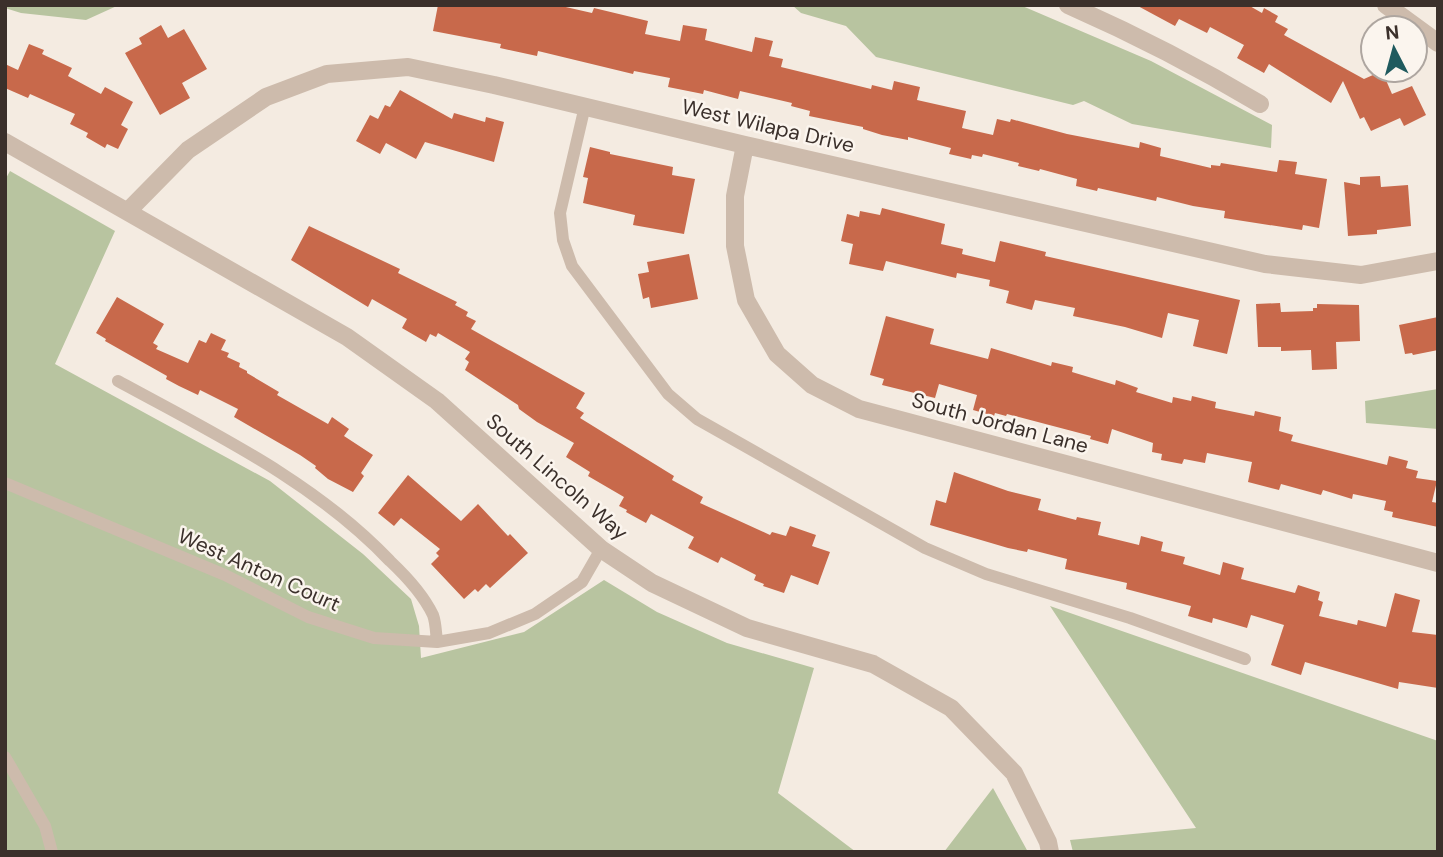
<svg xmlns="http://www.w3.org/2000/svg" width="1443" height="857" viewBox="0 0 1443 857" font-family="'DM Sans',sans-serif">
<rect width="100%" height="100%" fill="#f4ebe1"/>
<path fill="#b8c4a0" d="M 5,5 L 119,5 L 86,20 L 21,13 L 5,8 Z
M 792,5 L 1020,5 L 1151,61 L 1272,125 L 1271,148 L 1132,124 L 1084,101 L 1073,105 L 876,57 L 846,26 L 801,13 Z
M 10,171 L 115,231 L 55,364 L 270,481 L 363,554 L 411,599 L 419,626 L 421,658 L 524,632 L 604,580 L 657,612 L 727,643 L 814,668 L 778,793 L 856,852 L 7,852 L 5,180 Z
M 1438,389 L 1438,429 L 1366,423 L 1365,401 Z
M 1050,606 L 1438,741 L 1438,852 L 1073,852 L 1070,840 L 1196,828 Z
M 993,788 L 1028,852 L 944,852 Z"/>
<path fill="#c8694b" d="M 438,5 L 557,5 L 592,13 L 594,8 L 648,21 L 645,34 L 680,41 L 683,25 L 707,29 L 705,40 L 752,52 L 755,37 L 773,41 L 769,56 L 783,59 L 781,67 L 871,89 L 872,85 L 892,90 L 894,81 L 920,87 L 917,100 L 966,111 L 962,128 L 993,135 L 997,119 L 1010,122 L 1011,119 L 1067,134 L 1139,148 L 1140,142 L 1161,148 L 1160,156 L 1211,168 L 1211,165 L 1220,166 L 1221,163 L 1277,172 L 1279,160 L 1297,162 L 1295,174 L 1327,179 L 1319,228 L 1303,225 L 1302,230 L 1224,218 L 1225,211 L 1193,206 L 1157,197 L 1156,201 L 1098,188 L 1097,191 L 1076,186 L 1077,179 L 1040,169 L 1039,171 L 1018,166 L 1019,163 L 983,154 L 982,157 L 972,155 L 971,159 L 949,154 L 951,148 L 908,137 L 908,140 L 882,135 L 863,129 L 863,127 L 809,116 L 810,111 L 791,106 L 792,103 L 740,91 L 738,99 L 704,90 L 703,94 L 668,87 L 670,78 L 634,71 L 633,74 L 538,51 L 537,56 L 500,48 L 501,44 L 433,31 Z
M 1136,5 L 1248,5 L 1262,13 L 1264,8 L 1278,16 L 1275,22 L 1288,29 L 1284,35 L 1364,79 L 1382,71 L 1392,94 L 1412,86 L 1426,115 L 1404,126 L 1400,118 L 1371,131 L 1364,117 L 1360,119 L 1343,81 L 1331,103 L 1269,64 L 1264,73 L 1237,58 L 1244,45 L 1210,27 L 1207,33 L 1179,19 L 1175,26 Z
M 161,25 L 168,38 L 184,29 L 207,69 L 182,83 L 190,98 L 160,115 L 125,53 L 142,44 L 139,38 Z
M 29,44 L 44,50 L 42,54 L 72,68 L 68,76 L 101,94 L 105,87 L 133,102 L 121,125 L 128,129 L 118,149 L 107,144 L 105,148 L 86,137 L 88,133 L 70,124 L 75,114 L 30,94 L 28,98 L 5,88 L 5,64 L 18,70 Z
M 400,90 L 452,119 L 454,113 L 485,122 L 486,117 L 504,122 L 494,162 L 425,142 L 416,159 L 386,143 L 380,154 L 356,141 L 370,115 L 378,119 L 385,105 L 390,107 Z
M 590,147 L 610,152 L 610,154 L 673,167 L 672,175 L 695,179 L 684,234 L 633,225 L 635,215 L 583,203 L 588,178 L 583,177 Z
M 1380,176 L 1381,187 L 1408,185 L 1411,226 L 1377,230 L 1377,234 L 1348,236 L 1344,182 L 1360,185 L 1360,177 Z
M 882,208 L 945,224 L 941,244 L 963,249 L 962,254 L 995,262 L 1000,241 L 1046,252 L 1045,256 L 1240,300 L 1227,354 L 1193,346 L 1199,320 L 1168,313 L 1162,338 L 1125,327 L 1073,316 L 1075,308 L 1035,300 L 1032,310 L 1006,303 L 1009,291 L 989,286 L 990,280 L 957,273 L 956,278 L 886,261 L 883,271 L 849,264 L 853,244 L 841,241 L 847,214 L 859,217 L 860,211 L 880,215 Z
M 309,226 L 400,269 L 398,273 L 457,302 L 455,305 L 468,312 L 466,316 L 476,321 L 471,329 L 585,393 L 576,408 L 584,413 L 580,418 L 674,476 L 672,480 L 703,497 L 700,503 L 770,535 L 772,532 L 786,536 L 790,526 L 816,535 L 812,546 L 830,552 L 818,585 L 791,575 L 784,593 L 763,586 L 764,584 L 754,580 L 756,575 L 721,557 L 718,563 L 688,548 L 694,537 L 651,514 L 646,523 L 626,512 L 627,510 L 619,506 L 624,497 L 588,476 L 590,472 L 566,457 L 574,443 L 537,422 L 519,409 L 518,405 L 465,370 L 469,362 L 465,359 L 470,352 L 438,333 L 436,337 L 430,334 L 426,342 L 402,328 L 407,319 L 372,299 L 368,307 L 291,260 Z
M 689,254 L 698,299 L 651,308 L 649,297 L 643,299 L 638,274 L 649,272 L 647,262 Z
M 117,297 L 164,324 L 153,343 L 158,346 L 156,349 L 188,363 L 199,340 L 206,343 L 211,333 L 226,340 L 221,350 L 229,353 L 227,357 L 240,363 L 239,367 L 247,371 L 247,373 L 279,392 L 277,395 L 328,424 L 332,417 L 349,429 L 344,436 L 373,455 L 361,473 L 364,476 L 353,492 L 328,479 L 315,468 L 316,466 L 300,455 L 234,417 L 238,409 L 200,390 L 198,395 L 179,386 L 166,379 L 167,376 L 105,341 L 106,339 L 96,333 Z
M 1280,303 L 1281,312 L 1313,311 L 1313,308 L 1317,308 L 1317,304 L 1359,305 L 1360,341 L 1336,342 L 1337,369 L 1312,370 L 1311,350 L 1281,351 L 1281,347 L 1258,347 L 1256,304 Z
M 886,316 L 934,329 L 930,344 L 988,359 L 991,348 L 1051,366 L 1052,362 L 1073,367 L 1072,372 L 1115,385 L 1116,380 L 1138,388 L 1136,392 L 1172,403 L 1173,397 L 1191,401 L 1192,396 L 1216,402 L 1215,408 L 1254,416 L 1255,411 L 1281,417 L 1279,431 L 1293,435 L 1291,441 L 1387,465 L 1389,456 L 1408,461 L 1406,468 L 1418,471 L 1416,478 L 1437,481 L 1432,502 L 1438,503 L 1438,527 L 1392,517 L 1393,512 L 1384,510 L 1386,501 L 1353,494 L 1352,499 L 1323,490 L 1321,495 L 1281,484 L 1279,490 L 1248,482 L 1252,462 L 1207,453 L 1205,463 L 1184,459 L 1182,464 L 1161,460 L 1162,454 L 1152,452 L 1153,443 L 1112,429 L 1108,444 L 1090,439 L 1091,436 L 1007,414 L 1006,416 L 995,413 L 994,416 L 973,410 L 977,395 L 939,384 L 935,398 L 882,385 L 884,379 L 870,375 Z
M 1438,317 L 1438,350 L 1413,355 L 1412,353 L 1405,354 L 1399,325 Z
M 954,472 L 1008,491 L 1041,499 L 1038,510 L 1076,520 L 1077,517 L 1101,522 L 1098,535 L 1139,545 L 1141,536 L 1163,542 L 1161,551 L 1185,557 L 1183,564 L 1220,575 L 1223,562 L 1244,568 L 1241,579 L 1295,593 L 1298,585 L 1320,592 L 1318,600 L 1323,602 L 1319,616 L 1357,625 L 1358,620 L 1386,627 L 1395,593 L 1420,600 L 1412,632 L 1438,635 L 1438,688 L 1399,682 L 1398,689 L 1305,662 L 1301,675 L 1271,665 L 1284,625 L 1251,615 L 1247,628 L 1213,618 L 1212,623 L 1188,616 L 1191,606 L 1126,589 L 1127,583 L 1065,569 L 1067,559 L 1028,549 L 1027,552 L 1008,548 L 930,525 L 936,500 L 946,503 Z
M 408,475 L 461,521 L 478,504 L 508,536 L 510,534 L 528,553 L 490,588 L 486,584 L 478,592 L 475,589 L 464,599 L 431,564 L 439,556 L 436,553 L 440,549 L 401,518 L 394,526 L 378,513 Z"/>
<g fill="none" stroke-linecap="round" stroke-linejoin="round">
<path stroke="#cdbbac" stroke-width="12" d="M 585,106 L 560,213 L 563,240 L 572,266 L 668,394 L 697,419 L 925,548 L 986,574 L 1130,618 L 1245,659
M 118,381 C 213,433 314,481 390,561 C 407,577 423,594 433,615 C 436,623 436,634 437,642
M 5,483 L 225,575 L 308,617 L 374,638 L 437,642 L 489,633 L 535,614 L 582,582 L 601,549
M 5,757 L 45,826 L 52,852"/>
<path stroke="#cdbbac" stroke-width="18" d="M 1068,5 C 1134,34 1198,67 1260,104
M 1386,5 L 1438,43
M 5,142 L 347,337 L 437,401 L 601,549 L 652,583 L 747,628 L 873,664 L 951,708 L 1014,773 L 1048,842 L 1050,852
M 745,145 L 735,196 L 735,246 L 746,300 L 777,354 L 812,385 L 859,409 L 1438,563
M 128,211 L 188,150 L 266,97 L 327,74 L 408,67 L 494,85 L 745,145 L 1265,264 L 1361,275 L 1438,261"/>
</g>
<g text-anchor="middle" stroke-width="5" stroke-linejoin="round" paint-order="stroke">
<g font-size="21" fill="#3b302b" stroke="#fbf5ee">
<text transform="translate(768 126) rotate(13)" y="7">West Wilapa Drive</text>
<text transform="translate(1000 423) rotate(15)" y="7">South Jordan Lane</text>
<text transform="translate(557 477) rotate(41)" y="7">South Lincoln Way</text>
<text transform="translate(259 570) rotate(24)" y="7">West Anton Court</text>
</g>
</g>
<rect width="1443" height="857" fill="none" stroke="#3b302b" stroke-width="14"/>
<g transform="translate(1394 49) rotate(354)"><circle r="33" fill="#fbf5ee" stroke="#aea6a0" stroke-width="2"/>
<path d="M0-5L12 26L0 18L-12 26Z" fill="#1f5a5e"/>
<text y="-10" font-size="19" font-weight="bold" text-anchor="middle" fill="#3b302b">N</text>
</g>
</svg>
